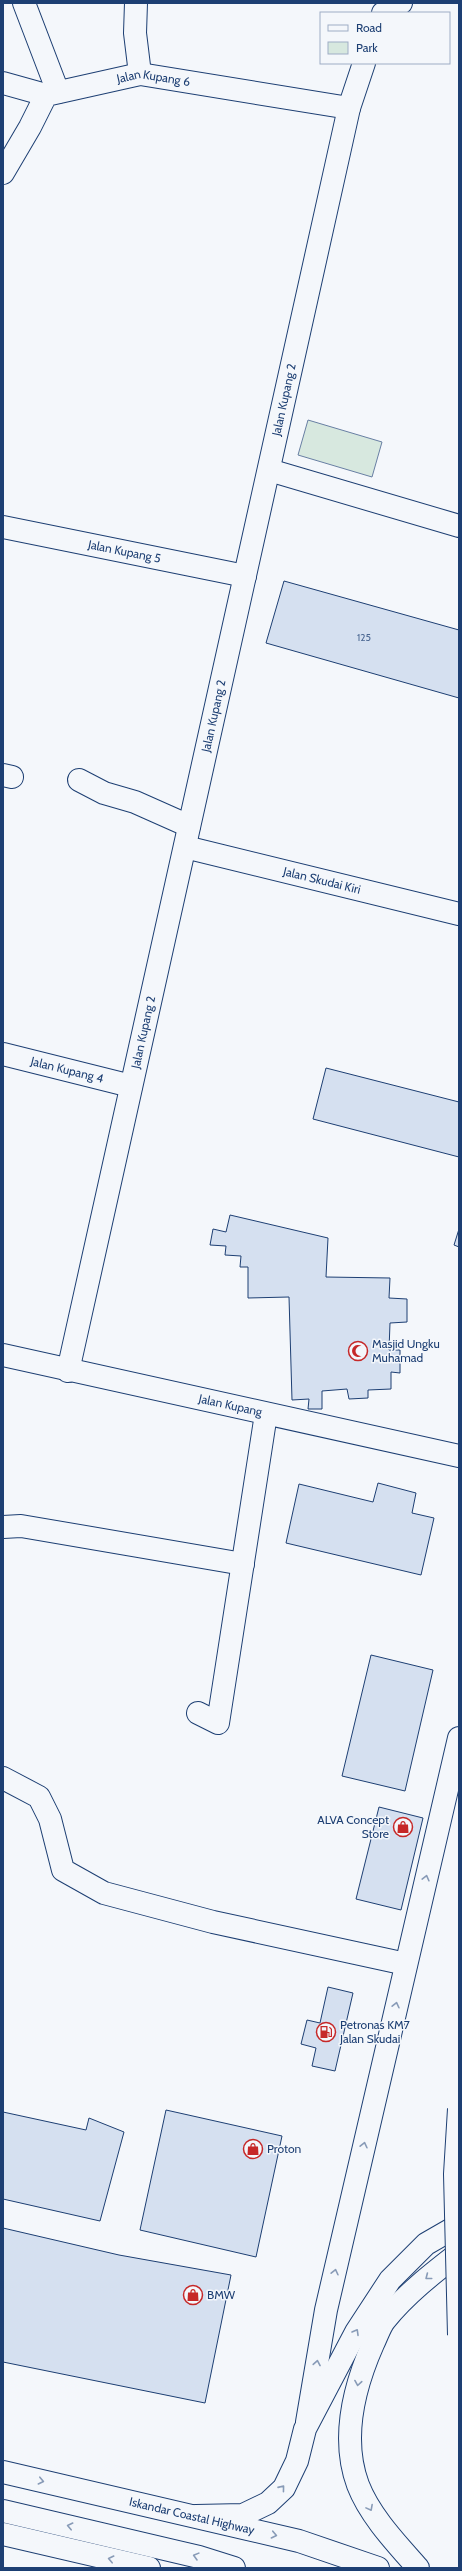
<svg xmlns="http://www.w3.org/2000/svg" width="462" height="2571" viewBox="0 0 462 2571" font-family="Cabin,sans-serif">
<rect width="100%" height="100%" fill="#f4f7fb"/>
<path fill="#d7e8df" stroke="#687fa3" d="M 308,420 L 382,442 L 372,477 L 298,455 Z"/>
<path fill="#d5e0f0" stroke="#1d3f73" d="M 284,581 L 459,630 L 459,698 L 266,643 Z
M 326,1068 L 459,1102 L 459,1157 L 313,1119 Z
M 230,1215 L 328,1238 L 326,1277 L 390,1278 L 389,1298 L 407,1299 L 407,1322 L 390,1323 L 389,1350 L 400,1350 L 400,1373 L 391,1372 L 391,1389 L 368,1390 L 368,1398 L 349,1399 L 347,1389 L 322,1391 L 322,1409 L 308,1409 L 309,1399 L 292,1400 L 289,1297 L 248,1298 L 248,1267 L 240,1267 L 241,1256 L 225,1255 L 226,1246 L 210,1245 L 213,1229 L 226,1232 Z
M 459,1229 L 459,1247 L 454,1245 Z
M 378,1483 L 416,1493 L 412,1513 L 434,1518 L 421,1575 L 286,1543 L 299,1484 L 373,1502 Z
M 371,1655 L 433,1670 L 405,1791 L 342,1776 Z
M 379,1807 L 423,1818 L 401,1910 L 356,1899 Z
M 328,1987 L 353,1993 L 335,2071 L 312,2066 L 316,2048 L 301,2044 L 307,2020 L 320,2023 Z
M 166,2110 L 282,2136 L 256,2257 L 140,2230 Z
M 3,2112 L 86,2130 L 89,2118 L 124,2132 L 100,2221 L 3,2199 Z
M 3,2228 L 119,2255 L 231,2275 L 205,2403 L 3,2362 Z"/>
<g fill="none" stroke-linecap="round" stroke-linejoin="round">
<defs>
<g id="minor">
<path d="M 24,3 L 58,92"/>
<path d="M 136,3 L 135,33 L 140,74"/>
<path d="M 383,13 L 401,3"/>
<path d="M 3,83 L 46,95"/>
<path id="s1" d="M 3,173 L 30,127 L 46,95 L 140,74 L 349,108"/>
<path d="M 269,470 L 459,526"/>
<path id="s2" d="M 3,527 L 245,576"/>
<path d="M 3,775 L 12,777"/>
<path d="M 79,780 L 104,793 L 135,802 L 189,826"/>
<path id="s3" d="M 185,847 L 459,914"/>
<path id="s4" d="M 3,1054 L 131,1086"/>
<path id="s5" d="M 3,1355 L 459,1456"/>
<path id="s6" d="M 68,1371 L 349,108 L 364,63"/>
<path d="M 3,1527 L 21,1526 L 243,1564"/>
<path d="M 198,1713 L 218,1723 L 266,1414"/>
<path d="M 3,1778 L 39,1797 L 50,1819 L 63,1870 L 104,1893 L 213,1922 L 406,1964"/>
<path d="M 307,2422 L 326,2310 L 459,1738"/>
</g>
<g id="highway">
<path id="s7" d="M 3,2472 L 299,2541 L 378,2568"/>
<path d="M 3,2511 L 199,2557 L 234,2568"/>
<path d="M 196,2516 L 243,2515 L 268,2503 L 284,2488 L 297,2461 L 305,2429 L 356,2332 L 390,2280 L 426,2244 L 459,2225"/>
<path d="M 3,2534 L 149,2568"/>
<path d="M 418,2568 C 396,2543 370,2516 358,2485 C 341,2439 354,2387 373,2344 C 377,2336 380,2326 385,2320 C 406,2294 433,2273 459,2253"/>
</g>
</defs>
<use href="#minor" stroke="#1d3f73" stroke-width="24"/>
<use href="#highway" stroke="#1d3f73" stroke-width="24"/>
<use href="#minor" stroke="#f4f7fb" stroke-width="22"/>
<use href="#highway" stroke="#f4f7fb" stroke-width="22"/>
<defs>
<path id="highway-bridge" d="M 459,2109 L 455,2174 L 459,2335"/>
</defs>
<use href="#highway-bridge" stroke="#1d3f73" stroke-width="24" stroke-linecap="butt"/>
<use href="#highway-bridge" stroke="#f4f7fb" stroke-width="22"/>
</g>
<defs><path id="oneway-chevron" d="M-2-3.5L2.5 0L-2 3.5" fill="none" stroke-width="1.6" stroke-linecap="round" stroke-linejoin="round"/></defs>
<g stroke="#889bb7">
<use href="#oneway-chevron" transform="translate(426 1878) rotate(-76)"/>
<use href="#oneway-chevron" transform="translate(396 2005) rotate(-77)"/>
<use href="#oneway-chevron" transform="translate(364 2145) rotate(-77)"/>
<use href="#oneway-chevron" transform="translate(335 2272) rotate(-77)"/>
<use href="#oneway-chevron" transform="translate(428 2277) rotate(142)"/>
<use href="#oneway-chevron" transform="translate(356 2332) rotate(-60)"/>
<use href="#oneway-chevron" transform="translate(317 2363) rotate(-80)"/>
<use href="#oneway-chevron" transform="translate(358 2383) rotate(99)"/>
<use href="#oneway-chevron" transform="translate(41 2481) rotate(13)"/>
<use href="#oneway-chevron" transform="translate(282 2488) rotate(-51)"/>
<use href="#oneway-chevron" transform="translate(370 2508) rotate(62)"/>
<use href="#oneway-chevron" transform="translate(70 2526) rotate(-167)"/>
<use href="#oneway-chevron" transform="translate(274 2535) rotate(12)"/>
<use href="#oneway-chevron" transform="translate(196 2556) rotate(-165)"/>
<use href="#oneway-chevron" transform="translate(111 2559) rotate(-167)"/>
</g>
<defs>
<symbol id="mosque-ring" viewBox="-11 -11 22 22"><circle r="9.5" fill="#f4f7fb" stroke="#c62828" stroke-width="1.5"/><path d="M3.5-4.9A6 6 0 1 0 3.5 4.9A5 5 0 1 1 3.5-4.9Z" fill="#c62828"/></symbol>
<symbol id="shop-ring" viewBox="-11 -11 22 22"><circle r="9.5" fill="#f4f7fb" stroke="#c62828" stroke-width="1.5"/><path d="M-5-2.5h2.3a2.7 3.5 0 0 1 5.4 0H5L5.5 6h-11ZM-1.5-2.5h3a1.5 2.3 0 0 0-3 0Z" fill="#c62828"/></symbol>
<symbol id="fuel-ring" viewBox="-11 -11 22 22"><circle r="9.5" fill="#f4f7fb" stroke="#c62828" stroke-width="1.5"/><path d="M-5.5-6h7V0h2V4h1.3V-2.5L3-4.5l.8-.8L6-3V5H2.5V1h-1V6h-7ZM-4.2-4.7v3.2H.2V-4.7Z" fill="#c62828"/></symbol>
</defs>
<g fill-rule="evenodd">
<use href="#mosque-ring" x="347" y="1340" width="22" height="22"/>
<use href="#shop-ring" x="392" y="1816" width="22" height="22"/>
<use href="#fuel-ring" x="315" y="2021" width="22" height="22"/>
<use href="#shop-ring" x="242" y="2138" width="22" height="22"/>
<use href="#shop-ring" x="182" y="2284" width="22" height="22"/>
</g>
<g text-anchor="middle" stroke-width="3" stroke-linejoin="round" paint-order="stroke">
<g font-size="10" fill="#4b6792">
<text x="364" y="641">125</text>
</g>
<g font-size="12" fill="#1d3f73" stroke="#f4f7fb">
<text dy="4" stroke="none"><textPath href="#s1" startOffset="199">Jalan Kupang 6</textPath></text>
<text dy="4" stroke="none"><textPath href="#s6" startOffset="995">Jalan Kupang 2</textPath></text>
<text dy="4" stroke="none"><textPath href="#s2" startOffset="124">Jalan Kupang 5</textPath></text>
<text dy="4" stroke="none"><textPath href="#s6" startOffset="671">Jalan Kupang 2</textPath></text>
<text dy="4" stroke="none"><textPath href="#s3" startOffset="141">Jalan Skudai Kiri</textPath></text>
<text dy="4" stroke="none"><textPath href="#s6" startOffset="347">Jalan Kupang 2</textPath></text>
<text dy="4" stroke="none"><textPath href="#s4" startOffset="66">Jalan Kupang 4</textPath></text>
<text dy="4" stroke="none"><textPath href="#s5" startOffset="233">Jalan Kupang</textPath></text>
<text dy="4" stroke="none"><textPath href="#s7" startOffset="194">Iskandar Coastal Highway</textPath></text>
</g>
<g font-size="12" fill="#1d3f73" stroke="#f4f7fb" text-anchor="start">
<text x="372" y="1348">Masjid Ungku<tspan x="372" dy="14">Muhamad</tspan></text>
<text x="389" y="1824" text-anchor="end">ALVA Concept<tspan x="389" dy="14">Store</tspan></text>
<text x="340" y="2029">Petronas KM7<tspan x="340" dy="14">Jalan Skudai</tspan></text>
<text x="267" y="2153">Proton</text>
<text x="207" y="2299">BMW</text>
</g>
</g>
<rect width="462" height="2571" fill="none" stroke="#1d3f73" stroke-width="8"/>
<rect x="320" y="12" width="130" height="52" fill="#f4f7fb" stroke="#9eadc5"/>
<rect x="328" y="25" width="20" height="6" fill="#f4f7fb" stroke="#9eadc5"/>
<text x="356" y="32" font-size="12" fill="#1d3f73">Road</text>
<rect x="328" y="42" width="20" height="12" fill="#d7e8df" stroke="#9eadc5"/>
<text x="356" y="52" font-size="12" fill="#1d3f73">Park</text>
</svg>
